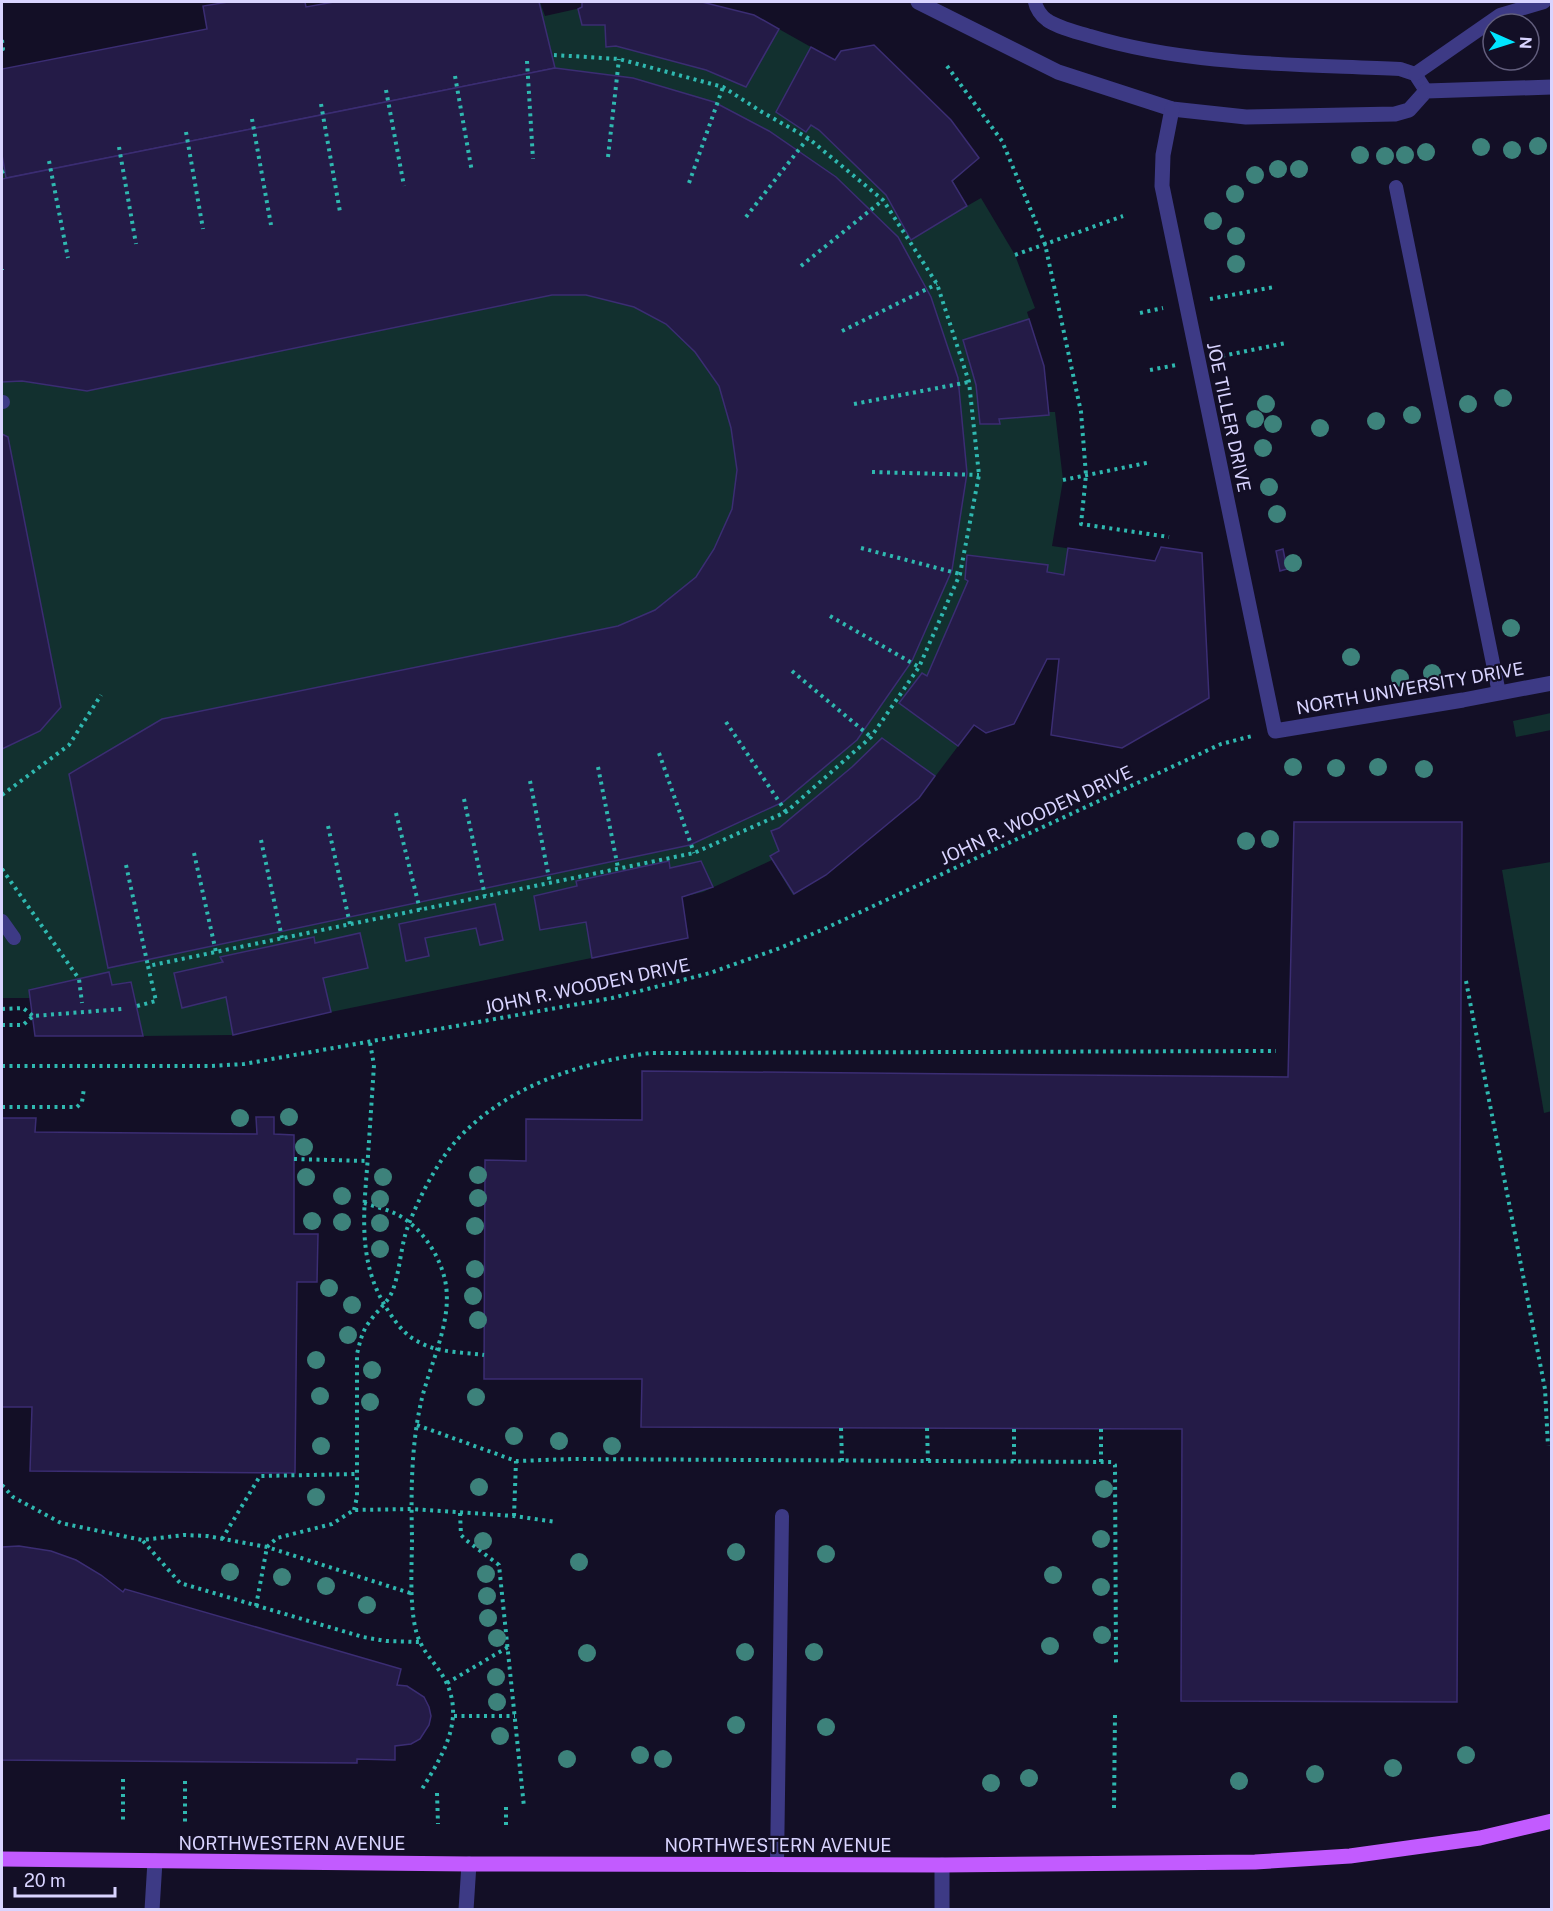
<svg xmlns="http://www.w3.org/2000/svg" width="1553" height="1911" font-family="'Public Sans',sans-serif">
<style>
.green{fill:#12302f}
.building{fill:#241b47;stroke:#3b2d73;stroke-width:1.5}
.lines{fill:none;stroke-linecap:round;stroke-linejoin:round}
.path{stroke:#2fb8b0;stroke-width:4;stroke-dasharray:3 4.5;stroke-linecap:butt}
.lane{stroke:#3d3a85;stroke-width:14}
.street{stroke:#3d3a85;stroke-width:15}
.primary{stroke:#c25bff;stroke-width:15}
.tree{fill:#3d827b}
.labels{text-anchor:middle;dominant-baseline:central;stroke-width:4.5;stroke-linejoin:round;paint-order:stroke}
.street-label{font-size:18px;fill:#d9d4ff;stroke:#130f26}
</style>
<rect width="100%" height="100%" fill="#130f26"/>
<g class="green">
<path d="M228,2h77l1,5 28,-5h206l5,14 36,-8 1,-6h120l52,13 80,45 7,-9 33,-6 77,75 28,38 -26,23 14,25 14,-8 34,57 20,53 -8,4 17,54 5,46h6l8,68 -11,66 103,15 6,-14 41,6 7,145 -87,50 -71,-13 8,-76h-12l-33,65 -28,9 -12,-8 -55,73 -93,77 -33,20 -21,-35 -69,32 -21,5 6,41 -357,74 -98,23 -90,1 -12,-54 -99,16h-30v-929l205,-40 -4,-23z"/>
<path d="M1551,713v17l-35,7 -3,-16z"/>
<path d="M1551,862l1,249 -8,2 -42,-243z"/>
</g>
<g class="building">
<path d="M228,2h77l1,5 28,-5h205l16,66 -549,110 -4,-23v-86l205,-40 -4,-23z"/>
<path d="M582,2h120l52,13 25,14 -33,58 -40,-17 -90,-24 -10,1 -1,-22h-23l-4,-16 4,-2z"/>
<path d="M874,45l77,75 28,38 -27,23 15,25 -56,34 -25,-45 -67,-65 -8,-5 -5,7 -30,-20 35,-65 24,13 6,-9z"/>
<path d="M555,68l78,10 81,24 55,29 67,46 62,60 33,60 27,81 9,95 -15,97 -40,91 -55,79 -74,62 -93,43 -582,123 -39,-194 93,-55 456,-93 37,-16 41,-33 18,-28 18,-40 5,-39 -6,-42 -12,-42 -24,-34 -29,-28 -32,-17 -48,-12h-34l-465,96 -65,-10 -20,1v-203z"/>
<path d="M1029,319l15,47 5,49 -50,4 1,5h-20l-4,-39 -13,-45z"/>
<path d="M2,434l6,3 53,270 -21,24 -38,18z"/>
<path d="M1161,547l41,6 7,145 -87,50 -71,-13 8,-76h-12l-33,65 -28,9 -12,-8 -16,21 -59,-43 23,-30 5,3 41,-95 -3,-2 2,-24 81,10 -1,7 17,3 4,-27 87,13z"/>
<path d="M1283,549l4,20 -7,2 -4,-20z"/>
<path d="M882,738l53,38 -16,22 -93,77 -32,19 -24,-38 9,-5 -8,-20 8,-3 73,-61z"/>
<path d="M1294,822h168l-5,880 -276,-1 1,-272 -541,-2 1,-48h-158l1,-219 41,1v-42l116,1v-49l646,6z"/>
<path d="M669,861l1,7 31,-7 12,26 -31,10 6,41 -96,20 -6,-36 -46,8 -6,-34 43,-10 -1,-5z"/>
<path d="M495,904l8,36 -23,5 -4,-17 -51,10 4,18 -23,5 -7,-37z"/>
<path d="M360,933l8,35 -45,10 8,34 -98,23 -7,-38 -44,11 -8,-35 49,-11 -3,-5 94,-20 1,6z"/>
<path d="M109,972l3,13 19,-3 12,54h-108l-6,-46z"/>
<path d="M256,1117h18v17l20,1v99h24l-1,48h-20l-2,191 -265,-2 2,-64h-30v-289h34l-1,14 222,2z"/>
<path d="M19,1546l32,5 25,9 25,15 22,17 2,-3 276,80 -4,16 10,1 17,11 5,10 2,9 -2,9 -9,14 -9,5 -16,2v14l-38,-1v4l-355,-3v-213z"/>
</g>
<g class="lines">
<g class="path">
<path d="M2,40l1,9h-1"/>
<path d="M527,61l6,98"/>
<path d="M947,66l55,75 43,103 36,168 5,63 -5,49 88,13"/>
<path d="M455,76l17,96"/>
<path d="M386,90l18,96"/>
<path d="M321,104l19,108"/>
<path d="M252,119l19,106"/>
<path d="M186,132l17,97"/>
<path d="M119,147l17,97"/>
<path d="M608,157l11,-98"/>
<path d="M49,161l19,97"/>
<path d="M2,172l2,-1"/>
<path d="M689,183l34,-96"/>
<path d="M746,217l62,-79"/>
<path d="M1015,255l108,-39"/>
<path d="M801,266l82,-66"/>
<path d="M2,269v1"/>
<path d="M1210,299l64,-12"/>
<path d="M1140,313l23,-5"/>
<path d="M842,331l95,-47"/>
<path d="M1222,356l64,-13"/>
<path d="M1150,370l26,-5"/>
<path d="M854,404l115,-22"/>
<path d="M872,472l107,3"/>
<path d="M1063,480l88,-18"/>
<path d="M861,548l99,26"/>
<path d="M830,616l89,51"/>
<path d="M792,671l79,66"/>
<path d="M726,722l60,90"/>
<path d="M659,753l35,100"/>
<path d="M598,767l20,101"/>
<path d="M530,781l20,102"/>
<path d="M2,795l67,-50 32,-50"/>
<path d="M464,799l21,97"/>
<path d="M396,813l24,97"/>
<path d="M328,826l22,98"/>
<path d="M261,840l21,98"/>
<path d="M194,853l22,99"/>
<path d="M126,865l22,101"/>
<path d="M2,869l77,110 3,24"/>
<path d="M1466,981l79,408 3,57"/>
<path d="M137,1006l19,-5 -8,-35 546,-113 92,-41 85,-75 48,-70 41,-93 19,-99 -10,-93 -32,-98 -54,-84 -75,-62 -46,-26 -39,-25 -104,-28 -65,-4"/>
<path d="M2,1009l21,-1 10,8"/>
<path d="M2,1025h21l10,-9 89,-7"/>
<path d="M370,1043l4,22c-2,30 -4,61 -6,91 -4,55 -12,107 21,156 8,12 15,22 28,29 20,12 45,11 67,14"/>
<path d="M2,1066h209l33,-2 368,-66 98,-25 70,-25 44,-19 397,-185 31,-8"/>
<path d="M2,1107h75l5,-5 2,-14"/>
<path d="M294,1159l73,2"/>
<path d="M364,1203c10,3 21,6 30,10 25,11 45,40 51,67 9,42 -17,86 -25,127 -9,43 -9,88 -8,131 0,28 -4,79 8,104 7,15 20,26 27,42 17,38 -5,72 -25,105"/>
<path d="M417,1425l99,36 57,-2 539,3 3,3 1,198"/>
<path d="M841,1428l1,33"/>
<path d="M927,1428l1,33"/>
<path d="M1014,1429v32"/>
<path d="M1101,1429v33"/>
<path d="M2,1485l11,12 48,26 81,17 42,-5 23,1 60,11 146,47"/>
<path d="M354,1510l3,-13v-143c3,-12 5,-23 13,-33 7,-10 17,-18 22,-29 9,-22 8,-48 18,-71 10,-25 27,-58 45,-79 49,-55 123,-79 195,-89l626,-2"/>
<path d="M460,1513l1,22 5,5 33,25 25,242"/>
<path d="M514,1516l2,-55"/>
<path d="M222,1539l38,-63 97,-2"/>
<path d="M143,1541l37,42 183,54 23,4 34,1"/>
<path d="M256,1606l11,-59 10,-9 55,-14 22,-14 57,-1 103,7 42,6"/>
<path d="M447,1683l61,-36"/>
<path d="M454,1716h61"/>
<path d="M123,1779v43"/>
<path d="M185,1781v41"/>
<path d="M437,1793l1,31"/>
<path d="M1114,1808l1,-94"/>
<path d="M506,1825v-19"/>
</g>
<g class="lane">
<path d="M1035,2c1,6 6,14 12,18 11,8 30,12 43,16 99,30 207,28 310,33l15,5 11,17"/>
<path d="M1415,74l85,-59 44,-13"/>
<path d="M1396,187l103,506"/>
<path d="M2,402h1"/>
<path d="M2,921l12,17"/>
<path d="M777,1864l5,-348"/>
</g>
<g class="street">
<path d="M918,2l140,70 114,37 74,8 149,-3 14,-4 17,-19 126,-4"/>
<path d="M1172,109l-9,46 -1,31 113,545 188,-31 89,-17"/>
<path d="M152,1910l3,-49"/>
<path d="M466,1910l3,-46"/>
<path d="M942,1910v-45"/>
</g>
<path class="primary" d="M2,1859l467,5 473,1 313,-3 95,-6 130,-18 72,-17"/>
</g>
<g class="tree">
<circle cx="1538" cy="146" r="9"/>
<circle cx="1481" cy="147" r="9"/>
<circle cx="1512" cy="150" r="9"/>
<circle cx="1426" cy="152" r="9"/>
<circle cx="1360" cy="155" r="9"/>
<circle cx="1405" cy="155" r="9"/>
<circle cx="1385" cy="156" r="9"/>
<circle cx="1278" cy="169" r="9"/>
<circle cx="1299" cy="169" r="9"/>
<circle cx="1255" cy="175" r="9"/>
<circle cx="1235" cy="194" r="9"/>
<circle cx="1213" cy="221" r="9"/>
<circle cx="1236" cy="236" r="9"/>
<circle cx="1236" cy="264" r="9"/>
<circle cx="1503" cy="398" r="9"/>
<circle cx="1266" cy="404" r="9"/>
<circle cx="1468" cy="404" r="9"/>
<circle cx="1412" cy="415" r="9"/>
<circle cx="1255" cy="419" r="9"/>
<circle cx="1376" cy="421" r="9"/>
<circle cx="1273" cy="424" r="9"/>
<circle cx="1320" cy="428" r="9"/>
<circle cx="1263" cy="448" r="9"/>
<circle cx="1269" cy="487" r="9"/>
<circle cx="1277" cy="514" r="9"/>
<circle cx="1293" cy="563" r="9"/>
<circle cx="1511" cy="628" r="9"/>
<circle cx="1351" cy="657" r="9"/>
<circle cx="1432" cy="673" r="9"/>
<circle cx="1400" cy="678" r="9"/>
<circle cx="1293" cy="767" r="9"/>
<circle cx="1378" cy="767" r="9"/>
<circle cx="1336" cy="768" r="9"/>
<circle cx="1424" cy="769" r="9"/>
<circle cx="1270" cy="839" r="9"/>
<circle cx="1246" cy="841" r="9"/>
<circle cx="289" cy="1117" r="9"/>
<circle cx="240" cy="1118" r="9"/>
<circle cx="304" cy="1147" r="9"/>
<circle cx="478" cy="1175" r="9"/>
<circle cx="306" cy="1177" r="9"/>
<circle cx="383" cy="1177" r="9"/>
<circle cx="342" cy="1196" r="9"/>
<circle cx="478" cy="1198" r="9"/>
<circle cx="380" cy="1199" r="9"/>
<circle cx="312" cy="1221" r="9"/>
<circle cx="342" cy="1222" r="9"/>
<circle cx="380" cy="1223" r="9"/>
<circle cx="475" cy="1226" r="9"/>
<circle cx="380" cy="1249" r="9"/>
<circle cx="475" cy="1269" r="9"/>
<circle cx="329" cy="1288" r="9"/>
<circle cx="473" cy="1296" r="9"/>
<circle cx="352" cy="1305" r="9"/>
<circle cx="478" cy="1320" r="9"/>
<circle cx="348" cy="1335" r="9"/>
<circle cx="316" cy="1360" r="9"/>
<circle cx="372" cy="1370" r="9"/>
<circle cx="320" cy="1396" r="9"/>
<circle cx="476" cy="1397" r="9"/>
<circle cx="370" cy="1402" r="9"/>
<circle cx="514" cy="1436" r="9"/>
<circle cx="559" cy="1441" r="9"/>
<circle cx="321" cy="1446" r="9"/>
<circle cx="612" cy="1446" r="9"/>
<circle cx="479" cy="1487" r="9"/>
<circle cx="1104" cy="1489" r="9"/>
<circle cx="316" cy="1497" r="9"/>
<circle cx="1101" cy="1539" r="9"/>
<circle cx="483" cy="1541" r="9"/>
<circle cx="736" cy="1552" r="9"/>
<circle cx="826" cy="1554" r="9"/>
<circle cx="579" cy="1562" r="9"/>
<circle cx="230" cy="1572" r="9"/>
<circle cx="486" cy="1574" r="9"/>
<circle cx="1053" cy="1575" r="9"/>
<circle cx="282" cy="1577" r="9"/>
<circle cx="326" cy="1586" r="9"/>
<circle cx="1101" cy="1587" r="9"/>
<circle cx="487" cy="1596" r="9"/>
<circle cx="367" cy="1605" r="9"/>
<circle cx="488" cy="1618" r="9"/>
<circle cx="1102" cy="1635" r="9"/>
<circle cx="497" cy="1638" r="9"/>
<circle cx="1050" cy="1646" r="9"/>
<circle cx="745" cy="1652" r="9"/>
<circle cx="814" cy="1652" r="9"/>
<circle cx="587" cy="1653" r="9"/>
<circle cx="496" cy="1677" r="9"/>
<circle cx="497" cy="1702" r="9"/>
<circle cx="736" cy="1725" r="9"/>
<circle cx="826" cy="1727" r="9"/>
<circle cx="500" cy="1736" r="9"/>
<circle cx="640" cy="1755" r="9"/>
<circle cx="1466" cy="1755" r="9"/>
<circle cx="567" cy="1759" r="9"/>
<circle cx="663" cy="1759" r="9"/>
<circle cx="1393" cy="1768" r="9"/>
<circle cx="1315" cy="1774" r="9"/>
<circle cx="1029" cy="1778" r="9"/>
<circle cx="1239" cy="1781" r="9"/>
<circle cx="991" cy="1783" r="9"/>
</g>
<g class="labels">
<g class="street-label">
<text transform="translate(1229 417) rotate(78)">JOE TILLER DRIVE</text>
<text transform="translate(1410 688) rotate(-10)">NORTH UNIVERSITY DRIVE</text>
<text transform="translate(1036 815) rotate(-25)">JOHN R. WOODEN DRIVE</text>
<text transform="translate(587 986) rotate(-12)">JOHN R. WOODEN DRIVE</text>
<text x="292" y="1843">NORTHWESTERN AVENUE</text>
<text x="778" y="1845">NORTHWESTERN AVENUE</text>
</g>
</g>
<rect width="1553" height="1911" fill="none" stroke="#d9d4ff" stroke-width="6"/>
<g transform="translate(1511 42) rotate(93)"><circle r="28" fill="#130f26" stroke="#625e7d" stroke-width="1.5"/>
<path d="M0-4.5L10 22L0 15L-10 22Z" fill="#00e5ff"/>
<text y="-9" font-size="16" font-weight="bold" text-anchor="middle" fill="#d9d4ff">N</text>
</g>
<path d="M15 1887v9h100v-9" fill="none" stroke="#d9d4ff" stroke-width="3"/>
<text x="24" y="1887" font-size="18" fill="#d9d4ff" stroke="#130f26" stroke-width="4.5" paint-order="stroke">20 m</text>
</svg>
